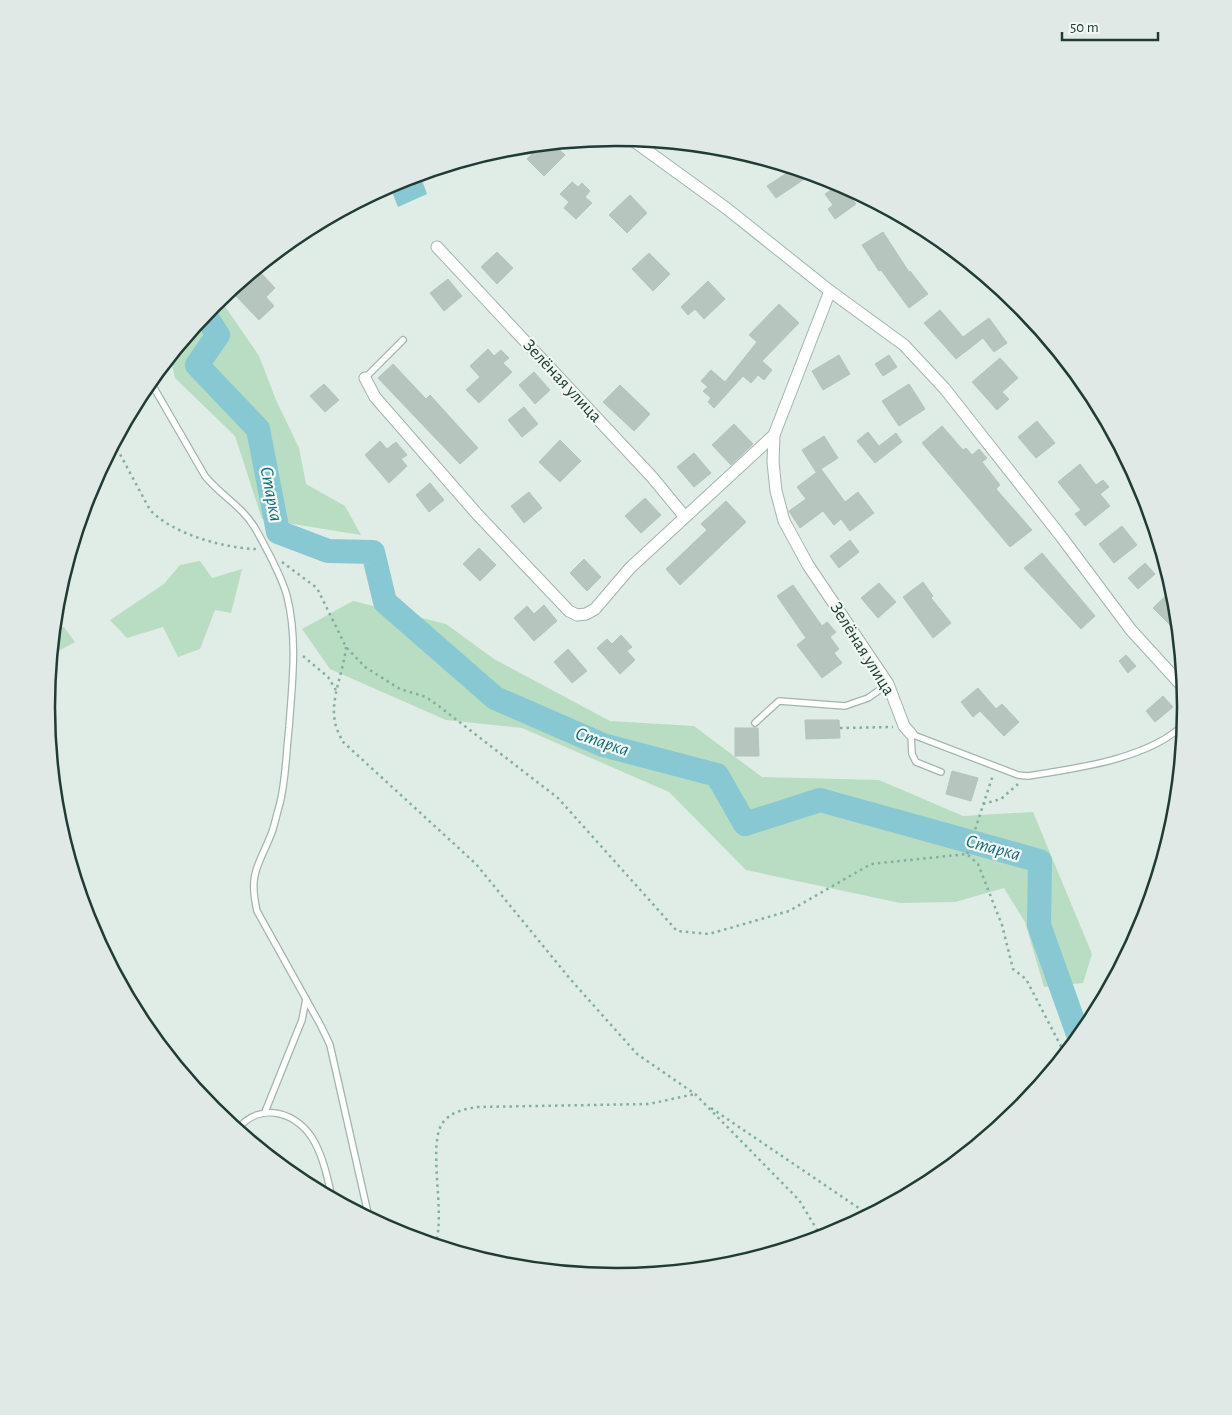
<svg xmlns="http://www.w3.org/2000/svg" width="1232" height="1415" font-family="'Alegreya Sans',sans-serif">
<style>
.green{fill:#b8ddc2}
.water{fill:#87c8d2}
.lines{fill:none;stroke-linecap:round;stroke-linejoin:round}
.river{stroke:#87c8d2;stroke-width:24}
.building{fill:#b6c6bf;stroke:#b3c5bd}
.service-casing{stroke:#a3b4ad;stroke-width:8}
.minor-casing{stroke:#a3b4ad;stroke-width:13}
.path{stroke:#80b0a0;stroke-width:2.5;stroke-dasharray:2.5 4;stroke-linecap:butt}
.service{stroke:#fff;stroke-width:5.5}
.minor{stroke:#fff;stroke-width:11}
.labels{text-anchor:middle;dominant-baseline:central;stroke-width:4.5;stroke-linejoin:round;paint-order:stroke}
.street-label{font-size:18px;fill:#203c34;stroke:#f1f8f4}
.water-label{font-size:19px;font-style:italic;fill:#196c7a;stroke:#f1f8f4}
.rim{fill:none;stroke:#203c34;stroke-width:2.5}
</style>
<rect width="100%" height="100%" fill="#e0ece6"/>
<g class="green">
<path d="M220,299l39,57 17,44 23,48 7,36 39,22 16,29 -99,-16 -27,-83 -60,-58 -5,-21z"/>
<path d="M200,561l12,17 30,-9 -11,44 -16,-3 -15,39 -22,8 -15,-30 -36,11 -17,-18 54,-36 16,-19z"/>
<path d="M353,601l93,23 48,35 116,62 84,5 68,51 117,3 84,36 70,-4 59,142 -9,29 -39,4 -19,-65 -21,-34 -49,14 -55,1 -154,-33 -77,-78 -147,-64 -76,-8 -116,-51 -28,-40z"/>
<path d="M54,627h10l11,15 -24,13z"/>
</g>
<path class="water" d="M420,175l7,19 -29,13 -6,-15 3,-9z"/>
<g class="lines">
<path class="river" d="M205,315l13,20 -21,30 61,64 20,103 50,19 45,1 12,50 110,96 108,47 114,30 28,49 75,-24 220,61 -1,64 40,112"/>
</g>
<g class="building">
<path d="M553,144l12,11 -21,21 -17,-17 13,-14z"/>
<path d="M793,169l19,5 -36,24 -9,-12z"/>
<path d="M572,182l6,5 4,-4 8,8 -5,6 7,6 -16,16 -12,-11 5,-6 -9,-8z"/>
<path d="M840,184l16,20 -21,15 -7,-10 5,-4 -8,-11z"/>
<path d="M630,195l17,18 -20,20 -18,-18z"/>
<path d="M883,232l26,40 1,-1 18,23 -19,14 -28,-38 -2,1 -17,-26z"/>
<path d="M497,252l16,16 -16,16 -16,-17z"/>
<path d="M649,253l21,21 -17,17 -21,-22z"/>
<path d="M260,272l15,16 -9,9 8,9 -15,14 -24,-25z"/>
<path d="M448,279l14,17 -18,15 -14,-18z"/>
<path d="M708,281l17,18 -21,20 -9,-10 -7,6 -7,-8z"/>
<path d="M779,304l20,19 -37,38 10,9 -8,10 -6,-5 -7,8 -8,-7 -29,32 -6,-6 3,-4 -8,-7 5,-4 -7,-6 10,-11 14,12 32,-40 -8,-7z"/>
<path d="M940,310l23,27 26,-19 18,25 -13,9 -11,-14 -27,21 -32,-36z"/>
<path d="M488,349l6,7 7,-6 8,8 -6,5 9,9 -33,31 -13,-13 14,-13 -10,-11z"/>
<path d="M839,355l11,19 -27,16 -11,-19z"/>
<path d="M889,355l8,12 -14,9 -8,-12z"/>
<path d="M1000,358l18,20 -16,14 7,7 -12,11 -25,-28z"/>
<path d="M393,364l33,35 4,-4 48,53 -18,16 -82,-86z"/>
<path d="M534,372l16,18 -15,14 -16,-19z"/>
<path d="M324,384l15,16 -14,12 -15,-16z"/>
<path d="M909,384l16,25 -26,17 -17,-25z"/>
<path d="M620,385l30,29 -16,17 -31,-29z"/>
<path d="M524,407l14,17 -16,13 -14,-17z"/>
<path d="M1037,421l18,22 -19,15 -18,-21z"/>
<path d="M734,424l19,20 -22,21 -19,-20z"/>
<path d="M942,426l21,24 3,-2 6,7 7,-6 8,9 -5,4 18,23 -4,4 36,41 -22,17 -88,-104z"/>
<path d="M868,432l11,14 17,-13 6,9 -27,21 -18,-22z"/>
<path d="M824,436l14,22 -22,14 -14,-22z"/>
<path d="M560,440l21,21 -21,21 -21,-20z"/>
<path d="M380,441l7,8 9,-7 11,13 -6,4 6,7 -18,17 -24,-28z"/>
<path d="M694,453l17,20 -17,14 -17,-20z"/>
<path d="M1080,464l16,21 7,-5 6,7 -9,7 10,12 -25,20 -10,-12 6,-4 -23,-28z"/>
<path d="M821,469l24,33 13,-10 16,21 -24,18 -9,-12 -7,6 -11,-14 -23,17 -11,-17 17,-12 -9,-12z"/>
<path d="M430,483l14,17 -15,12 -13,-17z"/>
<path d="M529,492l13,16 -18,15 -13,-17z"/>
<path d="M645,498l16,17 -20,18 -16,-17z"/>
<path d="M726,501l20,21 -66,63 -14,-16 41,-39 -6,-6z"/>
<path d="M1122,526l15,19 -23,18 -15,-19z"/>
<path d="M850,540l9,12 -20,16 -9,-12z"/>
<path d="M479,548l17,17 -16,16 -17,-17z"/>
<path d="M1042,553l53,63 -14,13 -57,-61z"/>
<path d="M584,559l17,18 -14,14 -17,-18z"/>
<path d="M1145,563l10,11 -17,15 -10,-11z"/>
<path d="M923,582l10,14 -2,2 20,25 -18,15 -30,-41z"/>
<path d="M879,583l17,19 -18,16 -17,-20z"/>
<path d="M793,585l29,41 5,-4 9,10 -6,5 9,12 -5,4 8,10 -20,15 -25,-33 9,-7 -29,-42z"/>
<path d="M1173,589l2,8 4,37 -26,-26z"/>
<path d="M544,605l13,16 -23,20 -20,-23 13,-12 7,8z"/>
<path d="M621,635l11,12 -5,4 8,9 -15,14 -23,-26 10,-9 5,5z"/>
<path d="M568,649l19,22 -15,12 -18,-21z"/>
<path d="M1126,655l10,11 -8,7 -9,-12z"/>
<path d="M978,688l18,21 6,-5 17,18 -15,14 -24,-25 -7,6 -12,-15z"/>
<path d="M1163,696l10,11 -18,15 -9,-11z"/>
<path d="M805,720h34l1,18 -34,1z"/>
<path d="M735,728h23l1,28h-24z"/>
<path d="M952,771l26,7 -7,23 -25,-7z"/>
</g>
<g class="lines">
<defs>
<g id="service">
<path d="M365,378l38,-38"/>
<path d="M150,381l55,95c15,19 37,30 50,52 9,16 27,50 32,68 11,44 5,88 2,132 -3,25 -3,51 -9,75 -3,10 -5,20 -8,29 -13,34 -24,40 -15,79l64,115 9,19 39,173"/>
<path d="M755,723l24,-22 66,5 23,-8 20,-14"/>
<path d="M941,772l-25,-10 -4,-8 -1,-20 107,41 9,1c46,-7 123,-17 157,-52"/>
<path d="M265,1112l37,-92 4,-21"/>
<path d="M237,1130c23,-30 62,-18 78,13 9,17 13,37 17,55"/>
</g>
<g id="minor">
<path d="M631,139l95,69 104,83 74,54 41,44 115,146 71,95 53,58"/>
<path d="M437,247l215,230 33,40"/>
<path d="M830,291l-56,144 -1,27 3,29 8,30 24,44 80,119 16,42 7,8"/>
<path d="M365,378l10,19 102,117 92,97 8,4 9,-1 9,-5 35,-41 144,-133"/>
</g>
</defs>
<use href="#service" class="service-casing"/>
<use href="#minor" class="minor-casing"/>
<g class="path">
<path d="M114,443l36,67c23,24 73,38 106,39"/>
<path d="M282,562l35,26 29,59 19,20 35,22 26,8 14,10 118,91 119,133 32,3 80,-23 82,-47 96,-10 11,10 24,61 11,44 13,10 39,75"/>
<path d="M346,647c-2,24 -16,51 -11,75 1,7 5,13 7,19l134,123 95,116 66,74 58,40 104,106 23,38"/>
<path d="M303,656l25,21 9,15"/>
<path d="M840,728l53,-1"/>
<path d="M983,804l18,-5 17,-15"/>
<path d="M967,854l26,-79"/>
<path d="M711,1108l158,107"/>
<path d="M435,1245c12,-31 -10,-106 10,-125 9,-9 20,-11 32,-13l172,-3 46,-10"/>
</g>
<use href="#service" class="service"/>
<use href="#minor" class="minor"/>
</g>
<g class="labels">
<g class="street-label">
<text transform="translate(562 381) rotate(47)">Зелёная улица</text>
<text transform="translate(862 649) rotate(58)">Зелёная улица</text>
</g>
<g class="water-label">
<text transform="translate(271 494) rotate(79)">Старка</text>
<text transform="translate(602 742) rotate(19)">Старка</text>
<text transform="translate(993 848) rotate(15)">Старка</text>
</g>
</g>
<path d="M0 0H1232V1415H0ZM55 707a561 561 0 1 1 1122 0a561 561 0 1 1-1122 0Z" fill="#e0e9e5" fill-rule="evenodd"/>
<path class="rim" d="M55 707a561 561 0 1 1 1122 0a561 561 0 1 1-1122 0Z"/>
<path d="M1062 32v8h96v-8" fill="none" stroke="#203c34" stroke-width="2.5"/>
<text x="1070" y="32" font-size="15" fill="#203c34" stroke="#f1f8f4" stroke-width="4" paint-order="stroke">50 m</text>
</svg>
